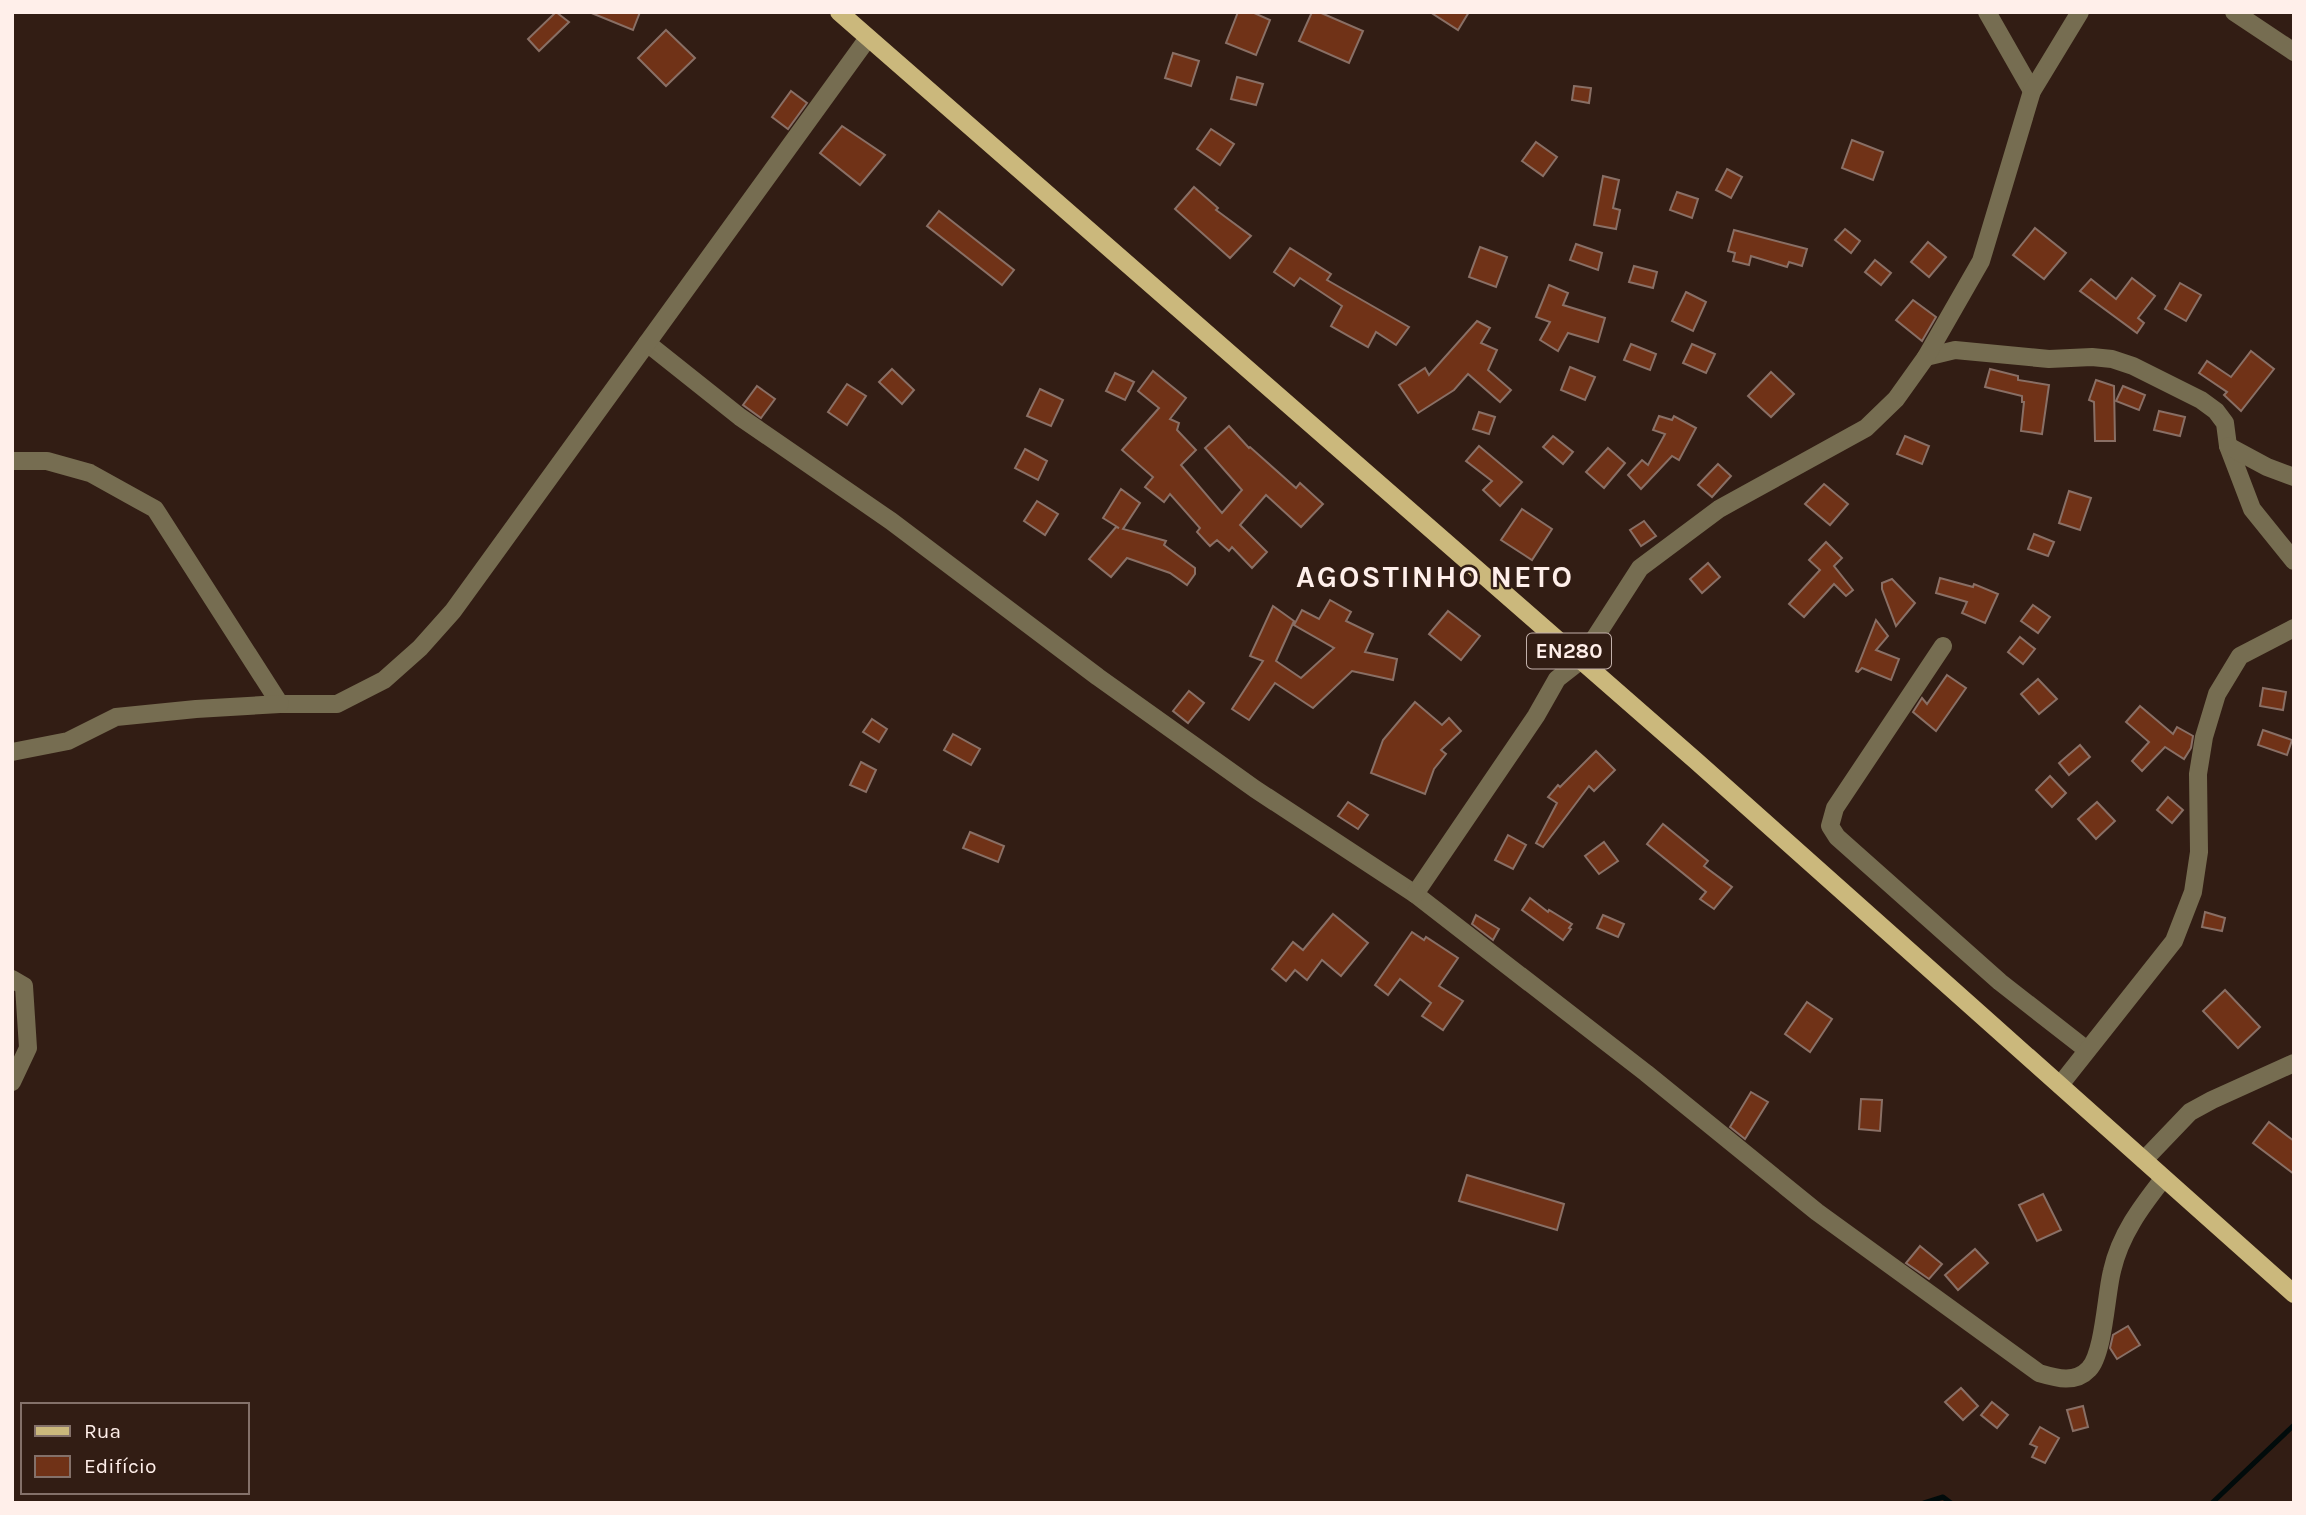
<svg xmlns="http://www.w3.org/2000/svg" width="2306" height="1515" font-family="Karla,sans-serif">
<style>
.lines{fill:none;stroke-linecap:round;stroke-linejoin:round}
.stream{stroke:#010b0b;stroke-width:5}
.building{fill:#703217;stroke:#896f65;stroke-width:2}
.minor{stroke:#766d51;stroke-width:18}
.major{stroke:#cbb87c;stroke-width:18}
.labels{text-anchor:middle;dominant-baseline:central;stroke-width:5;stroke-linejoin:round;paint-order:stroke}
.shield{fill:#321d14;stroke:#c2b0aa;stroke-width:2}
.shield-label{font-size:21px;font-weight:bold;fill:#ffefea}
.district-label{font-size:30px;font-weight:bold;letter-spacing:2px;fill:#ffefea;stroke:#321d14}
</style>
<rect width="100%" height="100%" fill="#321d14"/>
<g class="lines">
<g class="stream">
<path d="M1924,1503l19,-6 8,6"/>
<path d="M2212,1503l82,-78"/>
</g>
</g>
<g class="building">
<path d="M556,12l13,10 -30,29 -11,-12z"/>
<path d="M589,12h51l-7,18z"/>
<path d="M1238,12h14l18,8 -14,35 -30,-12z"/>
<path d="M1312,12h7l44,19 -14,32 -50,-22z"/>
<path d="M1430,12h39l-11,18z"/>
<path d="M666,30l29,28 -29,28 -28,-28z"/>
<path d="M1173,53l26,8 -8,25 -26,-8z"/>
<path d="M1237,77l26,7 -7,21 -25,-6z"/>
<path d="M1574,86l17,2 -2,15 -17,-3z"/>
<path d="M791,91l16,12 -19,26 -16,-12z"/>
<path d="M842,126l43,29 -25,30 -40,-32z"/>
<path d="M1211,129l23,15 -14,21 -23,-16z"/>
<path d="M1852,140l31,12 -10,28 -31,-12z"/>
<path d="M1536,142l21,15 -14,19 -21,-15z"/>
<path d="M1727,169l15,8 -11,21 -15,-8z"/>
<path d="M1603,176l16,4 -6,28 7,2 -4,19 -22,-4z"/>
<path d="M1194,187l24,21 -2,2 35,26 -21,22 -55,-49z"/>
<path d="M1677,192l21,7 -6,19 -22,-8z"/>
<path d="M939,211l75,59 -12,15 -75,-59z"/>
<path d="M2035,228l31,25 -22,26 -31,-24z"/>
<path d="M1845,229l15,12 -9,12 -16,-13z"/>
<path d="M1734,230l73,19 -5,17 -13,-4 -2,5 -36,-11 -2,9 -16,-4 2,-8 -7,-2z"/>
<path d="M1928,242l18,15 -17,20 -18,-15z"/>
<path d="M1576,244l26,9 -4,17 -28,-10z"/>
<path d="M1480,247l27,10 -11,30 -27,-10z"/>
<path d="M1290,248l41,26 -4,6 82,47 -13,18 -20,-13 -8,15 -37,-21 11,-20 -42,-28 -6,8 -20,-14z"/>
<path d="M1875,260l16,13 -10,12 -16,-13z"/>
<path d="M1634,266l23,6 -4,16 -24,-6z"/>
<path d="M2132,278l23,18 -17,22 6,5 -7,10 -57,-42 11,-12 25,20z"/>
<path d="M2180,283l21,12 -15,26 -21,-12z"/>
<path d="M1549,285l19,8 -5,12 42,13 -7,24 -30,-9 -10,18 -18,-11 10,-18 -14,-5z"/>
<path d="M1686,292l20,10 -13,29 -21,-10z"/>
<path d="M1913,300l23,17 -14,24 -26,-21z"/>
<path d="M1477,321l13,7 -9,15 16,7 -9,20 23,20 -11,12 -32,-28 -14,16 -36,23 -19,-28 26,-17 4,7z"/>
<path d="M1631,344l25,10 -6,16 -26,-10z"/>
<path d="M1692,344l23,10 -9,19 -23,-10z"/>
<path d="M2251,351l23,18 -33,42 -17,-16 3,-3 -28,-19 8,-12 24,16z"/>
<path d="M1570,367l25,10 -10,23 -24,-10z"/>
<path d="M892,369l22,21 -12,14 -23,-22z"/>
<path d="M1990,369l28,7v4l31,5 -7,49 -21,-3 3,-29h-2v-6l-37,-9z"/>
<path d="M1153,371l33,27 -16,21 9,4 -2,7 19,20 -15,15 41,48 20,-23 -37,-42 24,-22 20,22 1,-1 46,41 4,-5 23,21 -22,23 -35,-32 -26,30 27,27 -15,16 -20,-21 -3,4 -12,-11 -7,6 -13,-14 3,-4 -30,-34 -6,8 -19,-15 8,-10 -31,-27 37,-42 -21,-17z"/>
<path d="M1771,372l23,22 -23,23 -23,-21z"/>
<path d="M1115,373l19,9 -9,18 -19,-9z"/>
<path d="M2096,380l18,6 1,55h-20l-1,-39 -5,-2z"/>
<path d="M847,384l19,12 -19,29 -19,-13z"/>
<path d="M757,386l18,13 -14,19 -18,-13z"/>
<path d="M2123,386l22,9 -6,15 -23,-9z"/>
<path d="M1040,389l23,11 -12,26 -24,-10z"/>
<path d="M2159,411l26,6 -5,19 -26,-6z"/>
<path d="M1479,412l16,5 -6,17 -16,-5z"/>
<path d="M1659,416l13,4 2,-4 22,12 -17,32 -7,-4 -31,33 -13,-14 14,-15 6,5 17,-31 -12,-4z"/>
<path d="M1553,436l20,16 -10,12 -20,-17z"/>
<path d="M1905,436l24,10 -7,18 -25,-10z"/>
<path d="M1479,446l43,36 -22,24 -17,-16 9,-9 -26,-20z"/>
<path d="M1608,448l17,15 -21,25 -18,-16z"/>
<path d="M1025,449l22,12 -9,19 -23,-12z"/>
<path d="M1718,464l13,12 -19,21 -14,-12z"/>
<path d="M1824,484l24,20 -18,21 -25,-21z"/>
<path d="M1121,489l19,14 -17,26 43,12 -2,4 31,23v6l-8,11 -17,-12 -43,-15 -16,19 -22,-18 27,-32 3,1 -16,-10z"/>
<path d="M2069,491l22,7 -11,32 -21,-7z"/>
<path d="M1037,501l21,13 -13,21 -21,-14z"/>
<path d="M1522,509l30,20 -20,31 -31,-20z"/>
<path d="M1644,521l12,15 -15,10 -11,-16z"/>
<path d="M2034,534l20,8 -6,14 -20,-7z"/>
<path d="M1826,542l16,16 -8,8 19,24 -7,6 -12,-12 -30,33 -15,-13 31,-34 -11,-10z"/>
<path d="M1708,563l12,14 -18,16 -12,-14z"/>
<path d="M1940,578l33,9 1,-3 24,10 -13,29 -23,-10 5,-11 -31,-9z"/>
<path d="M1892,579l23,24 -19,23 -14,-37v-6z"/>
<path d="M1330,600l21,12 -5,9 27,13 -8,18 32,7 -4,21 -41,-9 -39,37 -38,-25 -26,37 -17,-11 31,-48 -13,-5 23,-50 21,15 -18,40 25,17 33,-30 -40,-23 8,-15 17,9z"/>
<path d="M2033,605l17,12 -12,16 -17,-12z"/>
<path d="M1448,611l32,25 -19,24 -32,-26z"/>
<path d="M1876,620l12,16 -12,14 23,9 -8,21 -29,-12 -4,4 -2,-1z"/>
<path d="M2020,637l15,12 -12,15 -15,-12z"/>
<path d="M1947,675l19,13 -30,43 -23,-19 9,-14 5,6z"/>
<path d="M2038,679l19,20 -18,15 -18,-20z"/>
<path d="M2263,688l23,4 -3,18 -23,-4z"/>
<path d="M1189,691l15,12 -16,20 -15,-12z"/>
<path d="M1415,702l27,23 7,-7 12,13 -20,19 5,4 -12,15 -9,25 -54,-21 12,-33z"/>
<path d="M2140,706l33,28 4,-7 16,9 -2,12 -7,11 -19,-12 -23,24 -10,-10 17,-19 -23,-20z"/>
<path d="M872,719l15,10 -8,13 -16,-10z"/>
<path d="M2263,730l29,10 -5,15 -29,-10z"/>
<path d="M953,734l27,15 -9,16 -27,-15z"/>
<path d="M2080,745l10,12 -21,18 -10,-12z"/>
<path d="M1596,751l19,19 -21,21 -5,-5 -46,61 -7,-4 21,-40 -9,-6 10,-12 2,2z"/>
<path d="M861,762l15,8 -10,22 -16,-7z"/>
<path d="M2050,776l16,17 -14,14 -16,-17z"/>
<path d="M2168,797l15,13 -11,13 -15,-13z"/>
<path d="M1348,802l20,13 -10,14 -20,-13z"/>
<path d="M2097,802l18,19 -19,18 -18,-20z"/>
<path d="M1663,824l45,37 -4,5 28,21 -18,22 -14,-10 6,-7 -59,-48z"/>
<path d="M970,832l34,14 -6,16 -35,-14z"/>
<path d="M1508,835l18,10 -13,24 -18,-9z"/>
<path d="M1604,842l14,19 -19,13 -14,-18z"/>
<path d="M1530,898l18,14 1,-2 23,14 -3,4 2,1 -8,11 -41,-30z"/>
<path d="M2205,912l20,6 -3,13 -20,-4z"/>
<path d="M1333,914l35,29 -27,33 -19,-16 -15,20 -12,-10 -9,11 -14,-12 21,-27 10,8z"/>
<path d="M1476,915l23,14 -6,11 -21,-16z"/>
<path d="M1603,915l21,9 -6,13 -21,-9z"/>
<path d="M1412,932l12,8 2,-3 32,21 -19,28 24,15 -20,29 -21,-14 9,-13 -31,-24 -12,16 -13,-10z"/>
<path d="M2225,990l35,37 -22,21 -35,-37z"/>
<path d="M1807,1002l25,17 -22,33 -25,-18z"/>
<path d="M1751,1092l17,10 -23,37 -15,-12z"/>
<path d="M1861,1099l21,1 -2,31 -21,-2z"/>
<path d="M2269,1122l25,19v33l-41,-31z"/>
<path d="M1467,1175l97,29 -7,26 -98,-29z"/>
<path d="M2043,1194l18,36 -24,11 -18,-36z"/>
<path d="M1920,1246l22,18 -13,15 -23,-16z"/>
<path d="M1975,1249l13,14 -30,27 -13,-15z"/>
<path d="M2128,1326l12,19 -23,14 -7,-11 3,-13z"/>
<path d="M1961,1388l17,18 -15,14 -18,-18z"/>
<path d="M1992,1402l16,13 -11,13 -16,-13z"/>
<path d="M2083,1406l5,21 -15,4 -6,-21z"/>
<path d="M2040,1427l19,11 -14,25 -13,-6 5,-10 -7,-3z"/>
</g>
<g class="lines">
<g class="minor">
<path d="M1987,12l45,79"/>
<path d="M2234,12l60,40"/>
<path d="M647,343l93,74 151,104 207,156 157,112 160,105 231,179 171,139 222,161c17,5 36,11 50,-4 15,-16 17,-75 23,-98 8,-36 29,-64 51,-92"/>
<path d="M1926,357l29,-7 94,9 43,-2 20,2 21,7 68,34 15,11 9,12 3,23 24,63 42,52"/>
<path d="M2228,446l39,21 27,10"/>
<path d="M12,461h35l43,12 65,36 125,195h57l47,-24 36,-32 33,-37 415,-573"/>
<path d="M1943,646l-108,162 -5,18 7,11 163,145 87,68"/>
<path d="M12,752l56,-11 48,-24 80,-8 84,-5"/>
<path d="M1415,894l121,-178 21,-37 23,-18 60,-93 79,-59 147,-81 30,-29 30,-42 55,-96 51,-170 48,-79"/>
<path d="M12,979l12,7 4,62 -16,34"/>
<path d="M2060,1085l114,-144 19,-49 6,-40 -1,-78 6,-37 13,-43 23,-38 54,-28"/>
<path d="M2144,1160l46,-48 22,-12 82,-37"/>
</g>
<path class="major" d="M839,12l856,748 599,534"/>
</g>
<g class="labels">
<rect class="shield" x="1527" y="633.5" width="84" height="35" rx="5"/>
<g class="shield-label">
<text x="1569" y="651">EN280</text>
</g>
<g class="district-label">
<text x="1435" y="577">AGOSTINHO NETO</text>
</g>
</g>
<rect width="2306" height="1515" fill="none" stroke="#ffefea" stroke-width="28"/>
<rect x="21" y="1403" width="228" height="91" fill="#321d14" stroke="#84716a" stroke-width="2"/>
<rect x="35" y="1426" width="35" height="10" fill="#cbb87c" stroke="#84716a" stroke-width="2"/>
<text x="84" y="1438" font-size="21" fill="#ffefea">Rua</text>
<rect x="35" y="1456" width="35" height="21" fill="#703217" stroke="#84716a" stroke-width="2"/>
<text x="84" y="1473" font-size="21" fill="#ffefea">Edifício</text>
</svg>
